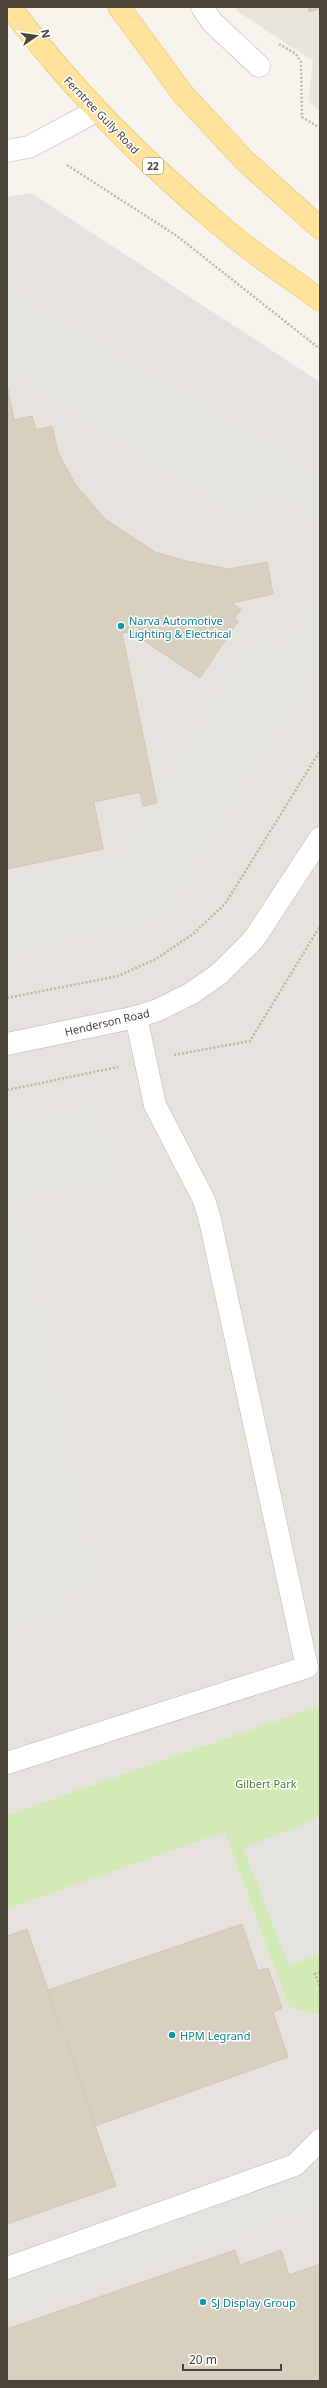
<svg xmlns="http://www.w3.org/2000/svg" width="327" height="2388" font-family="'Noto Sans',sans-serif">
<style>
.residential{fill:#eae5da}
.industrial{fill:#e6e2dd}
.green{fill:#d2eab5}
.parking{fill:#e5e3e0}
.building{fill:#d8cfc1;stroke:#d3c7b4}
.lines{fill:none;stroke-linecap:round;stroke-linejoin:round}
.minor-casing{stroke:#c2bbae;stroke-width:23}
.major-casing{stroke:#e6c16a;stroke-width:23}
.path{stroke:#c4b79f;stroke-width:2.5;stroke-dasharray:2 2;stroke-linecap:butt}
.minor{stroke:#fff;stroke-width:22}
.major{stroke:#ffe39c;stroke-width:22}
.culture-dot{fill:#0f9aa8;stroke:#fff;stroke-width:1.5}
.labels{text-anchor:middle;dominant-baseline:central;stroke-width:3;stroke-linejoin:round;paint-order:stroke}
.shield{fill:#fff;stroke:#817c74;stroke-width:1}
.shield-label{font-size:10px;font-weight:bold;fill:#4b4439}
.street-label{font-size:11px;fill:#4b4439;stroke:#fff}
.culture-label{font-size:11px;fill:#0d838f;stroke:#fff;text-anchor:start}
.park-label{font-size:11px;fill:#4a7f2a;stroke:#fff}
</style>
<rect width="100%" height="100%" fill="#f6f3ec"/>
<path class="residential" d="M235,7h85v105l-12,-11 5,-40 -76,-50z"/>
<g class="industrial">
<path d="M31,193l289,189v1323l-313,110v-1618z"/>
<path d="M225,1832l64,175 31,8v366h-313v-472z"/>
</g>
<path class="green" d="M320,1705v310l-31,-8 -64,-175 -218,77v-94z"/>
<g class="parking">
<path d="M7,287l313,185v54l-54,-34 -21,30 -237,-149z"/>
<path d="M320,590v78l-154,252 -159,34v-79l112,-23 27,-45 14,-3 -3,-18 95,-153 30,16z"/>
<path d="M100,1101l18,79 -111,24v-83z"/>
<path d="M25,1217l75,367 -29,6 5,24 -69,15v-408z"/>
<path d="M320,1817v136l-31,13 -46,-118z"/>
<path d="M313,2156l7,20v32l-313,109v-55z"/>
</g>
<g class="building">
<path d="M308,7h12v2l-11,3z"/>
<path d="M7,385l7,35 18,-4 4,14 16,-4 6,26 17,32 30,35 50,33 31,9 43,8 38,-7 6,32 -41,9 9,6 -6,9 3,3 -38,57 -69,-46 -9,1 35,170 -14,3 -3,-14 -46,10 9,47 -96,20z"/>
<path d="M242,1924l16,47 10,-3 14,40 -9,4 15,45 -193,69 -47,-136z"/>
<path d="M27,1929l89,257 -109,38v-288z"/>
<path d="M235,2250l5,15 41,-15 8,25 31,-11v117h-313v-52z"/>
</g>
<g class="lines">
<defs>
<g id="minor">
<path d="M202,7l10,15 47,44"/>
<path d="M7,151l22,-4 67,-36"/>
<path d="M7,1044l129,-27 22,-7 34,-17 27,-19 35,-35 66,-101"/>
<path d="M7,1763l300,-96 -97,-447 -6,-20 -49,-95 -19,-88"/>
<path d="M7,2268l288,-103 25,-25"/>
</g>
<g id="major">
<path d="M10,7c63,84 136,157 217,224 29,25 62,46 93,69"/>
<path d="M119,7l64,87 62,67 75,67"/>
</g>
</defs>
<use href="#minor" class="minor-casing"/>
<use href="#major" class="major-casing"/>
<g class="path">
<path d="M279,44l17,10 5,8 1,55 18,11"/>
<path d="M67,165l110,71 143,113"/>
<path d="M7,998l111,-22 38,-17 37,-25 32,-30 95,-153"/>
<path d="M174,1055l76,-14 70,-115"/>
<path d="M7,1090l111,-23"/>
<path d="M320,1972l-5,2 5,13"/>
</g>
<use href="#minor" class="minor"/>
<use href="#major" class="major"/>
</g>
<g class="culture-dot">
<circle cx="121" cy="626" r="4"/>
<circle cx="172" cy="2035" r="4"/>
<circle cx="203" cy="2302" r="4"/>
</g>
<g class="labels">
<rect class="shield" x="143" y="158" width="20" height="16" rx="3"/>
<g class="shield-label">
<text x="153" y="166">22</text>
</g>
<g class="street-label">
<text transform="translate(102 115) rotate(46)">Ferntree Gully Road</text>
<text transform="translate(107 1022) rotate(-13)">Henderson Road</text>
</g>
<g class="culture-label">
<text x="129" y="620">Narva Automotive<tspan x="129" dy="13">Lighting &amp; Electrical</tspan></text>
<text x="180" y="2035">HPM Legrand</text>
<text x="211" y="2302">SJ Display Group</text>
</g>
<g class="park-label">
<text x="266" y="1783">Gilbert Park</text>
</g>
</g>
<rect width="327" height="2388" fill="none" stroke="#4b4439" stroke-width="16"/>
<g transform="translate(36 36) rotate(77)" stroke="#ffffff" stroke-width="3" paint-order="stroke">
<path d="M0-3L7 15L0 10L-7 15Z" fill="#4b4439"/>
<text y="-6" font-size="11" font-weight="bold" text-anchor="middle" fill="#4b4439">N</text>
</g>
<path d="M183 2364v6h98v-6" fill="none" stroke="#4b4439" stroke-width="2"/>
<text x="189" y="2364" font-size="12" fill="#4b4439" stroke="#ffffff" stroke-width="3" paint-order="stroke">20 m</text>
</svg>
